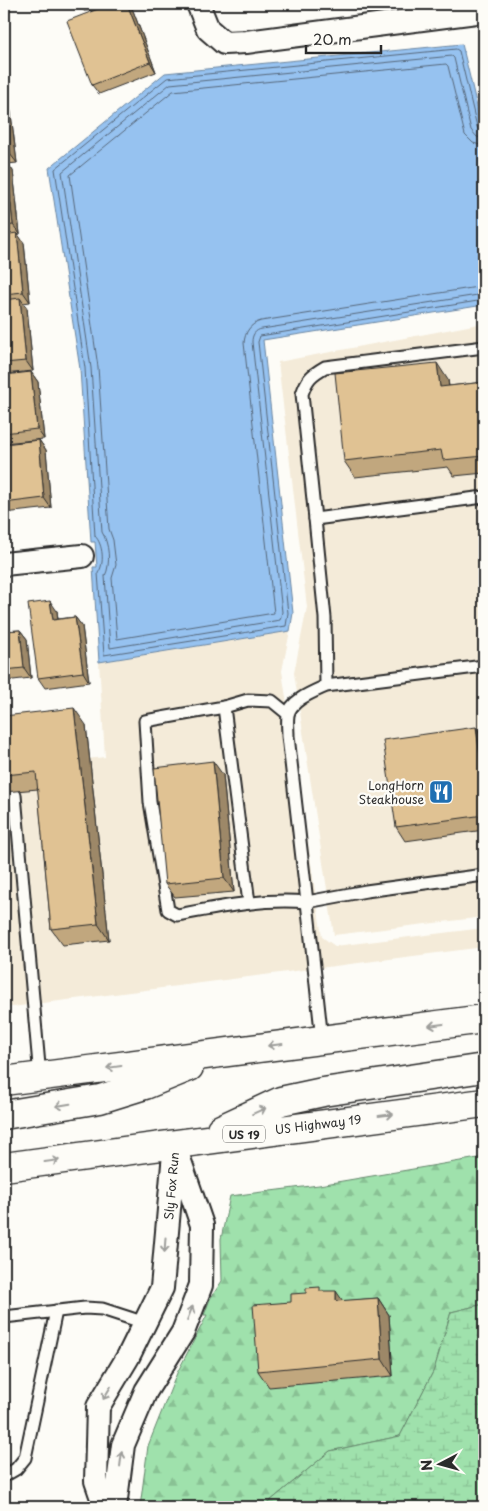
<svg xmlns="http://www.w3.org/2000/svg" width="488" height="1511" font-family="'Playpen Sans',sans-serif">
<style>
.built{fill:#f4ebd9}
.forest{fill:url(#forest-firs);stroke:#65866c}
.wetland{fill:url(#wetland-marsh);stroke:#65866c}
.water{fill:#96c2f0;stroke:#6b86a1}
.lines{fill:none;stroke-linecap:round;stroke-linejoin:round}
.shore{stroke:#56677a;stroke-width:1}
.service-casing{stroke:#2b2b2b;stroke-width:15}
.minor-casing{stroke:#2b2b2b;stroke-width:26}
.trunk-casing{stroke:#2b2b2b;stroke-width:31}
.service{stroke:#fdfcf7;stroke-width:11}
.minor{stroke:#fdfcf7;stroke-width:22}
.trunk{stroke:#fdfcf7;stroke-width:28}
.wall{fill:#c1a77e;stroke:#2b2b2b}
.shaded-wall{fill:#9d8867;stroke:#2b2b2b}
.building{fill:#e0c293;stroke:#2b2b2b}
.oneway{stroke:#9e9e9b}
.labels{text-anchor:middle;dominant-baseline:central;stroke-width:4.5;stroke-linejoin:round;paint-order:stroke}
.shield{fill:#fdfcf7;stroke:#6a6a68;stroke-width:1}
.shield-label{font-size:11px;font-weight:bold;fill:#2b2b2b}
.poi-label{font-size:12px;fill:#2b2b2b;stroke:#fdfcf7;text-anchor:end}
.street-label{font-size:12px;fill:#2b2b2b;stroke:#fdfcf7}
</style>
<defs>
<pattern id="forest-firs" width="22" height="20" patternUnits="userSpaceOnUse" patternTransform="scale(1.25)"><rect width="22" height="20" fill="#9fe1ac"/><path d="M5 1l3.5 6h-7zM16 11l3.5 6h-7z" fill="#89c194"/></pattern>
<pattern id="wetland-marsh" width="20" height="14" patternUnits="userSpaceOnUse" patternTransform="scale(1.25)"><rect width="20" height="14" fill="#9fe1ac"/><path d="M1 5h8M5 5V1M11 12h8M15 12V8" fill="none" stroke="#89c194"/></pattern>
</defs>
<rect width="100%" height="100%" fill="#fdfcf7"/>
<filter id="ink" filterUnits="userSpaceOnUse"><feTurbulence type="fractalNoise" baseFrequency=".02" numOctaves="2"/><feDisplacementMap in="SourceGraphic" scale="10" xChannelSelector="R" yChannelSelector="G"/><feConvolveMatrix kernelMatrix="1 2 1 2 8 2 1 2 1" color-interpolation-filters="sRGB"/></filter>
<g filter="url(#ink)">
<g class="built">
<path d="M484,323v594l-150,18 -40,-262 13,-66 -29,-245z"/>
<path d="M290,631l-8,40 40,266 13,9 149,-18v19l-480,61v-240l101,-11 -6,-95z"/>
</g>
<path class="forest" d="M484,1157v147l-33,8 -17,58 -34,66 -70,15 -67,56h-123l8,-61 29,-73 30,-58h-3l6,-16 12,-18 -1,-42 9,-43 89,-11z"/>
<path class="wetland" d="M484,1304v203h-221l67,-56 70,-15 34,-66 17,-58z"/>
<path class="water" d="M462,44l22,92v169l-221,35 30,273 -3,18 -191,31 -6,-95h4l-2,-25h-4l-11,-173 -31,-201 116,-95z"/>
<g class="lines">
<g class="shore">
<path d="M484,132l-4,-1 -3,-4 -18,-76 -3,-2 -289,29 -112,91 30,199 10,168c8,8 10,28 3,37l6,82 182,-29 2,-13 -30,-271 2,-6 224,-36"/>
<path d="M484,138l-7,-1 -6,-7 -17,-72 -2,-2 -282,28 -108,88 29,196 11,164c7,11 9,32 3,44l5,72 170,-28 2,-8 -30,-270c0,-7 3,-12 10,-13l222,-35"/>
<path d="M484,146l-11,-3 -8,-8 -17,-69 -2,-2 -273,27 -103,84 28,192 11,162 4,11 3,25 -4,13 5,61 157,-26 -30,-270c1,-11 6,-19 17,-22l223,-35"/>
</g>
<defs>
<g id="service">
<path d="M315,519l-13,-125c5,-15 9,-19 23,-27l159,-20"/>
<path d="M326,686l-1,-68 -10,-99 169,-22"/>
<path d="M224,707l25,196"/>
<path d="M288,714l-16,-13 -24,-1 -24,7 -79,14 5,81 18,108 9,5c43,-8 86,-17 130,-13l-19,-166c0,-6 -1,-14 0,-21 3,-15 25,-23 38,-29l158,-20"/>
<path d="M15,795l25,282"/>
<path d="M322,1040l-15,-138 59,-11 118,-16"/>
<path d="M4,1317l81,-9 17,1 43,14"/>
<path d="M4,1476l12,-7 9,-11 31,-147"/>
</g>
<g id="minor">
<path d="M198,4l10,25 16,14 22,-1 238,-31"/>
<path d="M4,564l78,-8"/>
<path d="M105,1507l-9,-26 2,-74 30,-50 34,-69 12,-135"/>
<path d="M115,1507l8,-62 23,-54 37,-59 18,-47 1,-60 -28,-81"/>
</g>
<g id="trunk">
<path d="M4,1081l480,-62"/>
<path d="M4,1115l96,-16 45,-14 44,-18"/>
<path d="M221,1129l60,-28 42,-9 161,-24"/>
<path d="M4,1167l480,-64"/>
</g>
</defs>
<use href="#service" class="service-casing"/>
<use href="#minor" class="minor-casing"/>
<use href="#trunk" class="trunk-casing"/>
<use href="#service" class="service"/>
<use href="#minor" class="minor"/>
<use href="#trunk" class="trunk"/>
</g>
<g class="wall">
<path d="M79,4h61l-10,1 2,3 24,64 -57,22 -7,-9 4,-75 -12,1z"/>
<path d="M4,98l6,8 7,57 -9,1 5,7 7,63 -2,1 6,8 6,59 -7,1 4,5 6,63 -29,3z"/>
<path d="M31,372l7,10 6,57 -40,4v-68z"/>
<path d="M448,380l1,6 35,-4v91l-30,3 -6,-9 -93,10 -11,-16z"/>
<path d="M39,440l7,10 5,58 -47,5v-69z"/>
<path d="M57,611l1,8 17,-2 7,9 7,56 -44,6 -7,-10z"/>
<path d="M20,630l7,9 4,39 -27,3v-50z"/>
<path d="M4,716l82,9 23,215 -46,5 -12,-16 -13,-140 -34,3z"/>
<path d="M476,727l8,12v91l-79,11 -9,-14z"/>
<path d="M223,775l11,117 -59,5 -10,-13z"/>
<path d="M323,1291l20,10 35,-3 11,17 4,61 -124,11 -11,-16 48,-78z"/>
</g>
<g class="shaded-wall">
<path d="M127,4h2l3,4 24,64 -6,-10z"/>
<path d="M4,98l6,8 7,57 -7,-9z"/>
<path d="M6,161l7,10 7,63 -7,-9z"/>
<path d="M17,233l7,10 6,59 -7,-10z"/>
<path d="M20,298l7,10 6,63 -7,-10z"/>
<path d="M437,363l11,17 3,24 -11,-17z"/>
<path d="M31,372l7,10 6,57 -7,-10z"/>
<path d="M39,440l7,10 5,58 -7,-10z"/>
<path d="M50,601l7,10 2,18 -6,-9z"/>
<path d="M75,617l7,9 7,56 -6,-10z"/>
<path d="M20,630l7,9 4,39 -7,-10z"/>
<path d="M74,708l12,17 23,215 -11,-16z"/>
<path d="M476,727l8,12v48z"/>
<path d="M213,761l10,14 11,117 -10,-14z"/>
<path d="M336,1291l11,16 -11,-6z"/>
<path d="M378,1298l11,17 4,61 -11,-17z"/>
</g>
<g class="building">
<path d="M111,4h16l23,58 -58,23 -25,-64z"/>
<path d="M4,103l6,51h-6z"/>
<path d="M6,161l7,64 -9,1v-64z"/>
<path d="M17,233l6,59 -19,2v-59z"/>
<path d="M20,298l6,63 -22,2v-63z"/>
<path d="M437,363l3,24 44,-5v74l-41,4 -2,-10 -97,11 -9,-88z"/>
<path d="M31,372l6,57 -33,4v-58z"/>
<path d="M39,440l5,58 -40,5v-59z"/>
<path d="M50,601l3,19 22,-3 8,55 -45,6 -10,-74z"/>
<path d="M20,630l4,38 -20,2v-39z"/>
<path d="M74,708l24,216 -47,5 -15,-157 -32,3v-59z"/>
<path d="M476,727l8,60v28l-88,12 -13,-87z"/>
<path d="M213,761l11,117 -59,6 -11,-116z"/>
<path d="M320,1287v4h16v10l42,-3 4,61 -124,12 -5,-66 38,-3v-8l15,-1v-5z"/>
</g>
<defs><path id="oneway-shaft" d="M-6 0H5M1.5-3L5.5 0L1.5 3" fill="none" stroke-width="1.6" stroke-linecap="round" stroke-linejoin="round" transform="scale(1.25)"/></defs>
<g class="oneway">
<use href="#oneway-shaft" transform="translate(436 1025) rotate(173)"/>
<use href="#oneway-shaft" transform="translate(275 1045) rotate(173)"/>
<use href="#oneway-shaft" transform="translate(114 1067) rotate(172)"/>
<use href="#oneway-shaft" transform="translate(63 1105) rotate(170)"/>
<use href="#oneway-shaft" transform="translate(259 1111) rotate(-24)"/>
<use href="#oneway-shaft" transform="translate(386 1115) rotate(-7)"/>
<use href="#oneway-shaft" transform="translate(52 1161) rotate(-8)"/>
<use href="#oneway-shaft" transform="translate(165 1245) rotate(94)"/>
<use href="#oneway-shaft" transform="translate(190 1313) rotate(-68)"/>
<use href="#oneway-shaft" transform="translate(107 1393) rotate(121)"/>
<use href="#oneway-shaft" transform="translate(121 1459) rotate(-83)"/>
</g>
</g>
<defs>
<symbol id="restaurant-square" viewBox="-11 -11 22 22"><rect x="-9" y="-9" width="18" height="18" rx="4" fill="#1f6fb2" stroke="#fdfcf7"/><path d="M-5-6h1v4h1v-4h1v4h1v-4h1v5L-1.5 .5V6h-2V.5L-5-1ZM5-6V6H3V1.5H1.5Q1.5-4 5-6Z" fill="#fff"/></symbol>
</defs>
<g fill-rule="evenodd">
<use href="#restaurant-square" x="427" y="778" width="28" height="28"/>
</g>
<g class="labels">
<rect class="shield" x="223" y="1125.5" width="42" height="17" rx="4"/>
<g class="shield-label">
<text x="244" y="1134">US 19</text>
</g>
<g class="poi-label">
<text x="424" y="785">LongHorn<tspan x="424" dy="14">Steakhouse</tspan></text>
</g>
<g class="street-label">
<text transform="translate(318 1124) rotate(-7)">US Highway 19</text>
<text transform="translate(171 1186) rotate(-85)">Sly Fox Run</text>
</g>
</g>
<rect width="488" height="1511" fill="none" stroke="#fdfcf7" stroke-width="20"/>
<rect x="10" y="10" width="468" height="1491" fill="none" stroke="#2b2b2b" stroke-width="2" filter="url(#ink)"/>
<g transform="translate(440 1464) rotate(264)" stroke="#fdfcf7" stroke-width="4" paint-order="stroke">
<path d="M0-4L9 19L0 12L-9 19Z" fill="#2b2b2b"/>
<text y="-8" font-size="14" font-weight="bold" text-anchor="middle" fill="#2b2b2b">N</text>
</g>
<path d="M306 45v8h75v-8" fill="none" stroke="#2b2b2b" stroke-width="2.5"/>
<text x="313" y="45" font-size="15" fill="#2b2b2b" stroke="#fdfcf7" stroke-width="4" paint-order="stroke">20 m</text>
</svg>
